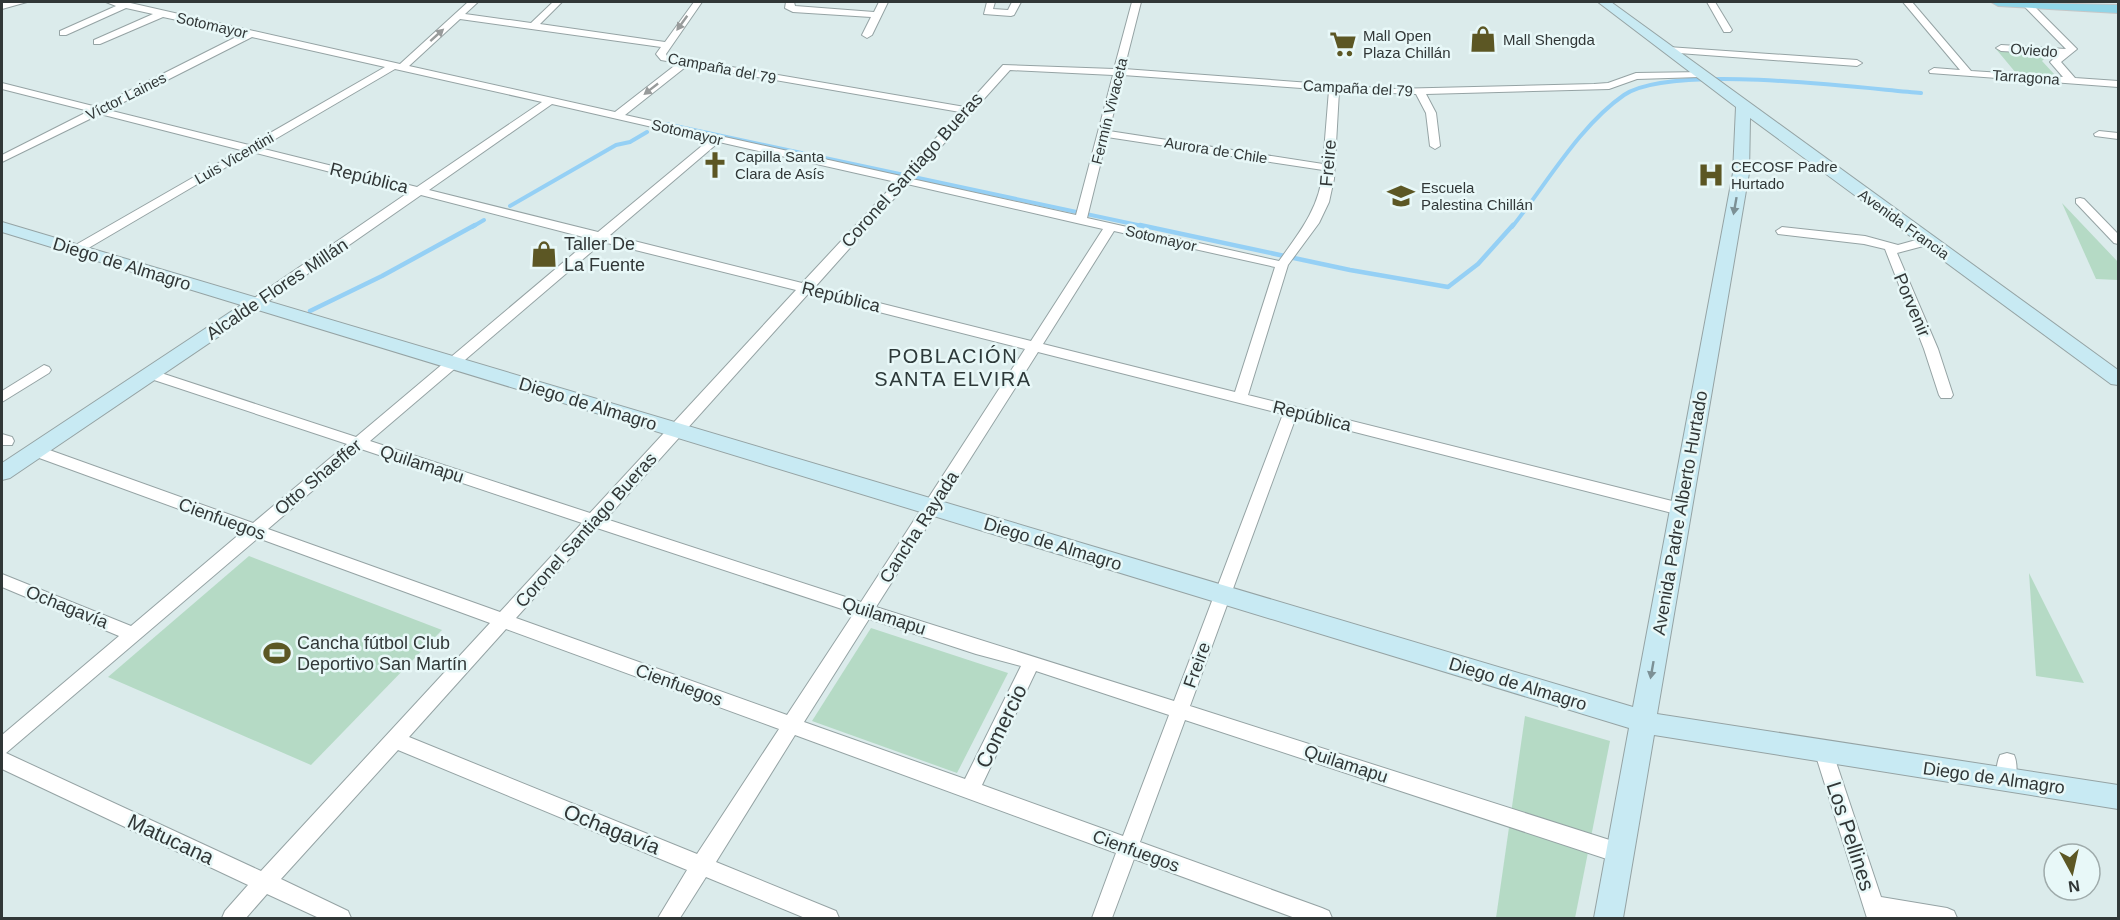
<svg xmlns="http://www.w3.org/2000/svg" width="2120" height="920" font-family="Helvetica,sans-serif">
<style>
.green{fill:#b5dac5}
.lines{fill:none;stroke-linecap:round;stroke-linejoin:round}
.stream-far1{stroke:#95d0f5;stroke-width:4}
.stream{stroke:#95d0f5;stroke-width:4.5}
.street-casing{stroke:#95a3a4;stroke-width:2}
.secondary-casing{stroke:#95a3a4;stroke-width:2}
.primary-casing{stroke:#c5c7c7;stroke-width:2}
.street{fill:#fff;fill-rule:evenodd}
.secondary{fill:#c8eaf3;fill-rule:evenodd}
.primary{fill:#90d6e8;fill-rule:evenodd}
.oneway{fill:#989b9b}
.oneway2{fill:#7c9095}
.labels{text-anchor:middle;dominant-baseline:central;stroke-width:5;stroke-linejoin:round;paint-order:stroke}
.far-street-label{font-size:15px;fill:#313737;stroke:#e8f8f8}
.far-poi-label{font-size:15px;fill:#313737;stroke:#e8f8f8;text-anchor:start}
.street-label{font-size:18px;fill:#313737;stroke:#e8f8f8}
.poi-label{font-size:18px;fill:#313737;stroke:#e8f8f8;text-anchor:start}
.neighbourhood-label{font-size:20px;letter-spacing:1.5px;fill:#2d3939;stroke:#e8f8f8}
.near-street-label{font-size:21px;fill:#313737;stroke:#e8f8f8}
</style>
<rect width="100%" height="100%" fill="#dbebeb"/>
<g class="green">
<path d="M1996,49l54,4 -8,8 13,14 -39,-2z"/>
<path d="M2062,203l56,59v18l-22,-1z"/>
<path d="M249,556l193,74 -131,135 -203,-88z"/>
<path d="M2029,573l55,110 -48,-7z"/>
<path d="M871,628l137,45 -51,100 -145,-52z"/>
<path d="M1525,716l85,25 -35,177h-79z"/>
</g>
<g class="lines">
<g class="stream-far1">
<path d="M666,124l481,103"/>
<path d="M510,206l106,-61 14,-3 17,-10"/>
<path d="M472,227l12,-7"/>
<path d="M1512,227c34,-42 67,-101 112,-132 47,-32 235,-7 297,-2"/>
</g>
<g class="stream">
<path d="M1140,225l210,45 98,17 30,-23 35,-39"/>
<path d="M310,311l72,-35 93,-51"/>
</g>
<defs>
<g id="street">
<path d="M11,2h16l-25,7v-6z"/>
<path d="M106,2h20l274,62 68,-62h10l-13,12 66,9 22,-21h9l-22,22 125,18 29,-40h8l-36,52 1,2 298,51 38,-42 111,4 18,-67h9l-17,67 267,20 203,-5 14,-1 28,-10 68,-1 1,2 -5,3 -63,2 -28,10 -183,5 10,19 4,33 -5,3 -5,-3 -4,-33 -10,-19 -77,-3 -5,88 -5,23 -10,21 -31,42 -40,130 432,108 6,2 2,4 -2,4 -6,2 -384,-98 -106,289 429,137 7,3 3,7 -3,7 -7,3 -434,-143 -45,122 182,66 7,3 3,7h-37l-161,-59 -22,59h-20l24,-65 -321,-118 -79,127 120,49 3,7h-34l-99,-41 -26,41h-22l29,-48 -289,-120 -117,129 67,32 3,7h-32l-52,-24 -21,24h-24l3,-7 23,-26 -246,-116v-34l117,-99 -117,-49v-13l129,52 111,-94 -211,-77 -2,-4 7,-5 5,1 212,76 94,-79 -202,-67 -2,-3 2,-3h10l201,66 235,-198 -170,-44 -161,112h-10l-1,-3 1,-3 159,-109 -157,-40 -172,101h-8v-6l169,-97 -141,-36 -98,48v-7l87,-44 -87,-22v-6l95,24 145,-73 -79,-17 -63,27h-6v-4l59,-26 -27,-6 -60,27h-6v-4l56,-25zM460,19l201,28 -5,7 5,6 17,3 -63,49 -206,-46zM252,37l133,30 -136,78 -141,-35zM688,65l272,47 -59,64 -276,-61zM395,69l147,33 -125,85 -157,-39zM1010,70l103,5 -37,140 -164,-36zM1123,75l206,15 -6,74 -214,-33zM552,104l157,36 -111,92 -169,-42zM1107,137l216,33c-3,37 -23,62 -44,91l-192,-43zM719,142l177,40 -94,101 -192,-48zM907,184l174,40 22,5 -72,112 -216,-54zM1114,231l161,36 -40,125 -192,-48zM603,242l193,48 -206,223 -220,-72zM808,294l217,55 -164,253 -255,-83zM1038,352l245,62 -109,287 -298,-94zM361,449l221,74 -82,89 -232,-83zM597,528l257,85 -67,102 -271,-97zM258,538l232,85 -229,248 -255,-118zM869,619l107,35 45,12 -56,113 -161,-57zM506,629l273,100 -82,125 -288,-117zM1036,671l133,44 -46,121 -141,-51z"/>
<path d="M786,2h8l1,4 79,6 5,-10h9l-16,33 -5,3 -5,-3 9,-18 -78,-5 -8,-4z"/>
<path d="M987,2h8l-2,7 15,1 4,-8h9l-7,13 -3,1 -27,-2z"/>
<path d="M1707,2h8l17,28 -2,2h-6z"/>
<path d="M1903,2h9l59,69 92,6 -13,-15 9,-8 -58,-3 -5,-3 5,-3 65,4 -46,-47h10l47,47 -16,13 14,16 43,3v6l-188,-14 -1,-2 5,-3 26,2z"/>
<path d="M1668,47l189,13 5,3 -5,3 -192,-14 -2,-2z"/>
<path d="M2099,131l19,2v6l-23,-3 -1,-2z"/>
<path d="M2080,198l4,1 34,35v10l-4,-1 -38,-40v-4z"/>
<path d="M1782,227l83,9 33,9 29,-8 4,1v6l-34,9 41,96 15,46 -2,3h-10l-2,-3 -15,-46 -39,-100 -21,-5 -86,-10 -2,-3z"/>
<path d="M44,365l5,2 2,3 -2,3 -47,29v-11z"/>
<path d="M2,434l10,3 2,4 -2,4h-10z"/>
<path d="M1824,745l7,2 50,150 66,11 7,3 3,7h-90l-52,-165 2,-6z"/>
<path d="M2007,753l7,2c4,9 3,22 -1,31l-7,3 -7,-3c-4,-9 -3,-22 1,-31z"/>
</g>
<path id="secondary" d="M1598,2h13l507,368v15l-7,-1 -361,-266 -1,55 -92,541 461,71v24l-464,-74 -31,183h-29l35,-190 -1371,-418 -248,168 -8,2v-17l239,-158 -239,-73v-10l1631,485 100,-534 3,-66z"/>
<path id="primary" d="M1991,2l127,3v8l-120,-7z"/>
</defs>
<use href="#street" class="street-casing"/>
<use href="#secondary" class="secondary-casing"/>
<use href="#primary" class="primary-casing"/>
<use href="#street" class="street"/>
<use href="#secondary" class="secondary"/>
<use href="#primary" class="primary"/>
</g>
<defs><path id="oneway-solid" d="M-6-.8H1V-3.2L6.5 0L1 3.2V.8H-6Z" transform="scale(1.5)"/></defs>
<g class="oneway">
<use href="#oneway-solid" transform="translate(682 23) rotate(126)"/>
<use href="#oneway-solid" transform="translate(437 35) rotate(-42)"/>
<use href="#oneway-solid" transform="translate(651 89) rotate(142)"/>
</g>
<g class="oneway2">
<use href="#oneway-solid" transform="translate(1735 206) rotate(100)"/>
<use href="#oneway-solid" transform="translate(1652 670) rotate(100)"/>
</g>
<defs>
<symbol id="shop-bare" viewBox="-9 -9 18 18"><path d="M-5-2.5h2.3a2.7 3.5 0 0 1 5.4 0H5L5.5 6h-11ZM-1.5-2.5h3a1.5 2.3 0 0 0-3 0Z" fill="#5c5724" stroke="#e8f8f8" stroke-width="2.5" paint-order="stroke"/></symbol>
<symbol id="supermarket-bare" viewBox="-9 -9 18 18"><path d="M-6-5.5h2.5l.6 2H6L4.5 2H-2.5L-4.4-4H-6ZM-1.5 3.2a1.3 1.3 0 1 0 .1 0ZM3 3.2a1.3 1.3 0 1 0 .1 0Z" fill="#5c5724" stroke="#e8f8f8" stroke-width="2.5" paint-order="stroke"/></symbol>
<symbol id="church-bare" viewBox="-9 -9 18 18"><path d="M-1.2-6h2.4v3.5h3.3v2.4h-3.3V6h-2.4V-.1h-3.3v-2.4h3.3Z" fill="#5c5724" stroke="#e8f8f8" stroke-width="2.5" paint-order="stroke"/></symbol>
<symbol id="hospital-bare" viewBox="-9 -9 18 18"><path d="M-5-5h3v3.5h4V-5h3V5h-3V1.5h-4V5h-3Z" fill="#5c5724" stroke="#e8f8f8" stroke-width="2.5" paint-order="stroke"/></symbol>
<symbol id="school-bare" viewBox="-9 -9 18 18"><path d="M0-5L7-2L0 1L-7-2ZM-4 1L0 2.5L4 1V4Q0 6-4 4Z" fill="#5c5724" stroke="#e8f8f8" stroke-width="2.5" paint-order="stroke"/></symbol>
<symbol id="stadium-bare" viewBox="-9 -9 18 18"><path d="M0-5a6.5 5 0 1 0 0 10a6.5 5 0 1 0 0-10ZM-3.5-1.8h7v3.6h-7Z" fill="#5c5724" stroke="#e8f8f8" stroke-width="2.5" paint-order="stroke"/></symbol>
</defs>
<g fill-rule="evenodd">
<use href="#shop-bare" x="1464" y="20" width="38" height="38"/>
<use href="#supermarket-bare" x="1324" y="25" width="38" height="38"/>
<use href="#church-bare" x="696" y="146" width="38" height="38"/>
<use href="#hospital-bare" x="1692" y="156" width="38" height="38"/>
<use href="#school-bare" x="1382" y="177" width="38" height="38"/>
<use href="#shop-bare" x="525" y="235" width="38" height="38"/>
<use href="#stadium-bare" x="258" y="634" width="38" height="38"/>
</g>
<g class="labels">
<g class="far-street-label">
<text transform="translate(212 25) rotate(13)">Sotomayor</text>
<text transform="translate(2034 50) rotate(4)">Oviedo</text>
<text transform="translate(722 68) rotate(11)">Campaña del 79</text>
<text transform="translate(2026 77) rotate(4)">Tarragona</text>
<text transform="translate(1358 88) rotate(3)">Campaña del 79</text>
<text transform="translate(126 96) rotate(-27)">Víctor Laines</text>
<text transform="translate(1109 111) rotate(-76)">Fermín Vivaceta</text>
<text transform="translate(687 132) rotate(13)">Sotomayor</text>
<text transform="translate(1216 150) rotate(9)">Aurora de Chile</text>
<text transform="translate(234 158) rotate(-30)">Luis Vicentini</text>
<text transform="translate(1904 224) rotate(36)">Avenida Francia</text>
<text transform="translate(1161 238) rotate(13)">Sotomayor</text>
</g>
<g class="far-poi-label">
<text x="1363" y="35">Mall Open<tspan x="1363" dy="17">Plaza Chillán</tspan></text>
<text x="1503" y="39">Mall Shengda</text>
<text x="735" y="156">Capilla Santa<tspan x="735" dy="17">Clara de Asís</tspan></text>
<text x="1731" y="166">CECOSF Padre<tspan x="1731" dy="17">Hurtado</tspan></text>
<text x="1421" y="187">Escuela<tspan x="1421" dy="17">Palestina Chillán</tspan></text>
</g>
<g class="street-label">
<text transform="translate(1328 163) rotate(-85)">Freire</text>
<text transform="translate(912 170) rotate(-48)">Coronel Santiago Bueras</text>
<text transform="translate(369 178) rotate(14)">República</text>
<text transform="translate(122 264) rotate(17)">Diego de Almagro</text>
<text transform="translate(277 289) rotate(-34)">Alcalde Flores Millán</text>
<text transform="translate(841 297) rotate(14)">República</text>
<text transform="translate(1912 305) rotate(67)">Porvenir</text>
<text transform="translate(588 404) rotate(17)">Diego de Almagro</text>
<text transform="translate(1312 416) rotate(14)">República</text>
<text transform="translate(422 464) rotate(18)">Quilamapu</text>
<text transform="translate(318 477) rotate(-40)">Otto Shaeffer</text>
<text transform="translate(1680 513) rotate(-80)">Avenida Padre Alberto Hurtado</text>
<text transform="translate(222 519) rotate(20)">Cienfuegos</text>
<text transform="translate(919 527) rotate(-57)">Cancha Rayada</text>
<text transform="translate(586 530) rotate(-48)">Coronel Santiago Bueras</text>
<text transform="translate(1053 544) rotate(17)">Diego de Almagro</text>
<text transform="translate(67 607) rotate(22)">Ochagavía</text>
<text transform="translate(884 616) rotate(18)">Quilamapu</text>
<text transform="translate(1197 665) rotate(-70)">Freire</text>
<text transform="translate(1518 684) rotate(17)">Diego de Almagro</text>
<text transform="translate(679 685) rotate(20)">Cienfuegos</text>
<text transform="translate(1346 764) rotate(18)">Quilamapu</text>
<text transform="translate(1994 778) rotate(8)">Diego de Almagro</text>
<text transform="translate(1136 851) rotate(20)">Cienfuegos</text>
</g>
<g class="poi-label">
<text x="564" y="244">Taller De<tspan x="564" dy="21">La Fuente</tspan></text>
<text x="297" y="643">Cancha fútbol Club<tspan x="297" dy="21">Deportivo San Martín</tspan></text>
</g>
<g class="neighbourhood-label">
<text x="953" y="356">POBLACIÓN<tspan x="953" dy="23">SANTA ELVIRA</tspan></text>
</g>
<g class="near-street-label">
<text transform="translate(1001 726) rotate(-64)">Comercio</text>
<text transform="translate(612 829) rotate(22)">Ochagavía</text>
<text transform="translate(1851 836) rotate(72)">Los Pellines</text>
<text transform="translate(171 839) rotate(25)">Matucana</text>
</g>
</g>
<rect width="2120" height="920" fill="none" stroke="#313737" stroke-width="6"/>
<g transform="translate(2072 872) rotate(172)"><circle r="28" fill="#e8f8f8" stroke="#9fabab" stroke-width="1.5"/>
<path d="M0-4.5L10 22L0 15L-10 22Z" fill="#5c5724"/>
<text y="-9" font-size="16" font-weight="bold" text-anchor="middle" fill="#313737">N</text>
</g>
</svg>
